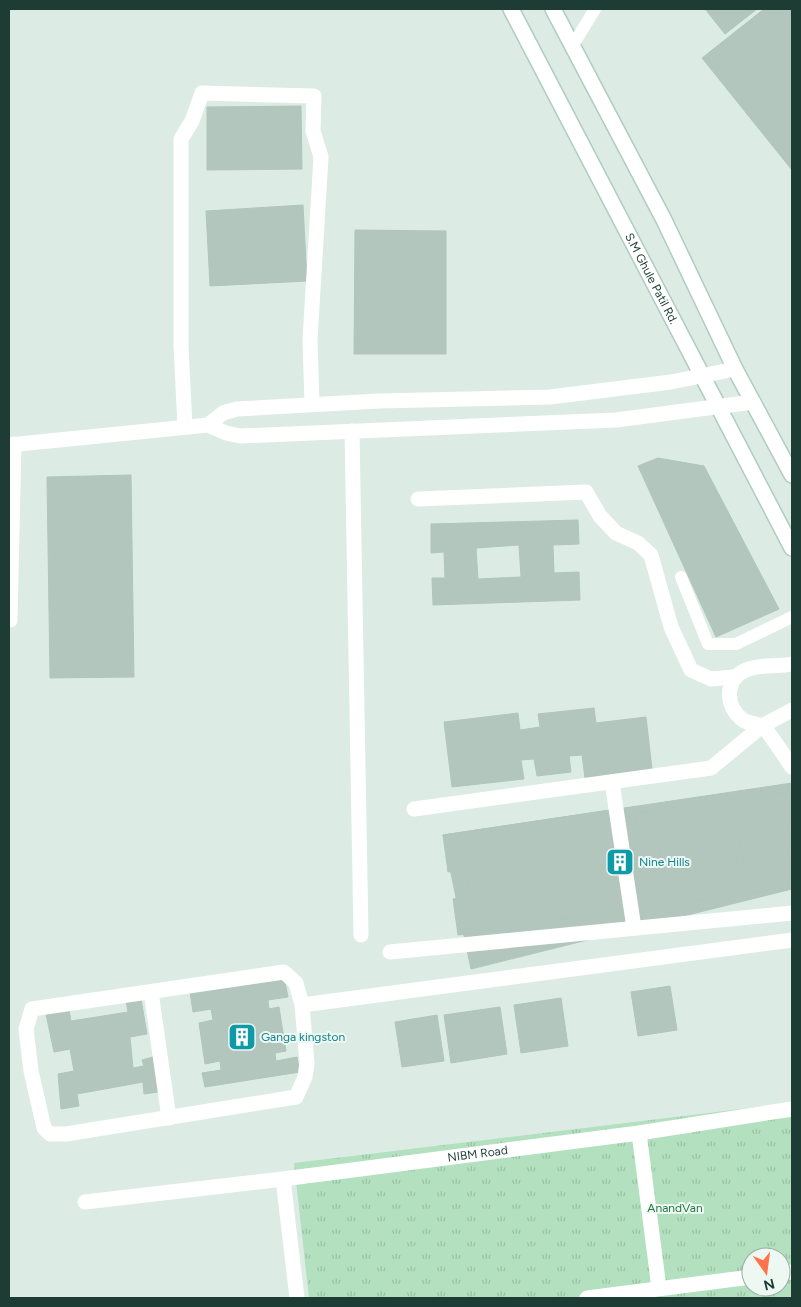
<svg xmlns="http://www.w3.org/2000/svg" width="801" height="1307" font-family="Figtree,sans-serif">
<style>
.park{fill:url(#park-tufts);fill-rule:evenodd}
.building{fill:#b3c6be;stroke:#afc6bc;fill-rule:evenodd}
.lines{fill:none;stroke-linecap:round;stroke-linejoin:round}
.secondary-casing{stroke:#afccc2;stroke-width:18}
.lane{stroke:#fff;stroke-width:12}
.street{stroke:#fff;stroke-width:15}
.secondary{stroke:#fff;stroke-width:15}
.labels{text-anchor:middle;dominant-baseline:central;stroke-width:4;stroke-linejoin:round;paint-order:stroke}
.street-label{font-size:12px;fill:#1d3d34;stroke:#eef8f3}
.culture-label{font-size:12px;fill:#0d838f;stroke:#eef8f3;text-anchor:start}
.park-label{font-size:12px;fill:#237843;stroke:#eef8f3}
</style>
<defs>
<pattern id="park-tufts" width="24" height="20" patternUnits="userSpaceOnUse" patternTransform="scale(1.25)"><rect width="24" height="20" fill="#b3e0bf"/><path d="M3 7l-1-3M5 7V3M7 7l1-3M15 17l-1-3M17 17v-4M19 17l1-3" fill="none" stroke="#9ac1a5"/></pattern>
</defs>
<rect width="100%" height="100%" fill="#ddebe5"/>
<path class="park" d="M792,1103v195h-483l-15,-135zM751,1257h30v30h-30z"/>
<g class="building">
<path d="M705,9h52l-32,25z"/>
<path d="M764,9h28v161l-90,-112z"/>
<path d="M301,106l1,63 -95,1v-63z"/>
<path d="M303,205l4,76 -97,5 -4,-75z"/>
<path d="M355,230l91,1v123h-92z"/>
<path d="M658,458l46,8 75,143 -63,28 -78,-171z"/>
<path d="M131,475l3,202 -84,1 -3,-201z"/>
<path d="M578,520l1,24 -26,1 1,28 25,-1 1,28 -147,5 -1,-27h13l-1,-26 -13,1v-29zM519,545l2,32 -43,2 -2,-31z"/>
<path d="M594,708l2,15 50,-6 6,52 -67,9 -3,-23 -13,1 2,16 -34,4 -3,-17 -13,1 3,19 -72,8 -8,-65 74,-9 2,17 20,-3 -2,-13z"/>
<path d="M792,783v106l-321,80 -28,-134z"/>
<path d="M792,791v34l-25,4 4,27 21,-3v34l-144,20 -3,-23 19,-3 -5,-38 -19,2 -5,-32zM739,833l5,29 -49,8 -5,-30z"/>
<path d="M610,810l6,40 -18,3 3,21 18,-3 6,38 -167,26 -5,-36 16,-3 -4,-27 -17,3 -5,-37zM553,856l4,24 -38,6 -4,-25z"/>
<path d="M284,977l4,20 -20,3 1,9 10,-2 7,44 -11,2 1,8 21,-4 3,15 -95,15 -3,-14 19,-3 -1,-9 -15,3 -6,-41 14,-3 -2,-11 -18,3 -3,-20z"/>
<path d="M670,986l7,44 -39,6 -7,-44z"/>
<path d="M561,998l7,48 -47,7 -7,-48z"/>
<path d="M141,999l6,35 -17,3 3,31 11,-2 -2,-6 11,-3 5,35 -14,2 -1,-12 -66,12 2,12 -18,3 -3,-35 16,-3 -4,-22 -16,3 -8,-38 23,-4 2,11 57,-9 -2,-11z"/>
<path d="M500,1007l7,47 -56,9 -7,-48z"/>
<path d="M437,1015l7,46 -42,6 -7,-45z"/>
</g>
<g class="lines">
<defs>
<g id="secondary">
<path id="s2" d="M511,9l281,539"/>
<path d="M553,9l111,211 71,149 57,106"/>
</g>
</defs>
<use href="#secondary" class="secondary-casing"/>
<g class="lane">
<path d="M573,45l22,-36"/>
<path d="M681,577l27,67h28l56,-27"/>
</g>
<g class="street">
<path d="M208,425l15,-12 14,-4 142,-8 171,-4 121,-15 64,-13"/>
<path d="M185,427l-4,-81v-207l11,-18 10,-28 112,3 -1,35 8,26 -11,183 2,64"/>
<path d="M352,431l9,504"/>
<path d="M9,445l199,-20 18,8 14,3 376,-16 137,-18"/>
<path d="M418,499l168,-7 14,24 16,17 22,10 13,12 20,72 20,43 20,9 23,-2"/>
<path d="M10,620l4,-176"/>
<path d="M792,664c-14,3 -33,0 -46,6 -22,9 -21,37 -3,50 6,4 14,3 19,6 7,5 24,33 30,41"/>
<path d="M612,782l22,146"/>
<path d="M414,809l297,-41 51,-42 30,-16"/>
<path d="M390,952l402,-39"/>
<path d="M151,992l18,126"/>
<path d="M302,1005l-6,-22 -12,-11 -252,37 -6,20 5,42 13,57 6,6h16l230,-37 9,-20 2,-14 -5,-58 490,-65"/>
<path d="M639,1133l20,155"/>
<path d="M85,1202l198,-23"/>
<path d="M781,1273l11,-1"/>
<path id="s1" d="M297,1298l-14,-119 356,-46 153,-24"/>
<path d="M587,1298l164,-21"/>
</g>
<use href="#secondary" class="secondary"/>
</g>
<defs>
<symbol id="building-square" viewBox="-11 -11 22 22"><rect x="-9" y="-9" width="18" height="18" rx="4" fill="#0f9aa8" stroke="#eef8f3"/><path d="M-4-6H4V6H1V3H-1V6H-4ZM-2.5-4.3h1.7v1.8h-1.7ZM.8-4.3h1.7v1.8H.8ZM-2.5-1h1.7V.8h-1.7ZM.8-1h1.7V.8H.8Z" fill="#fff"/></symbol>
</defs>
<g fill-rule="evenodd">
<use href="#building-square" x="604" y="846" width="32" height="32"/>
<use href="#building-square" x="226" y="1021" width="32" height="32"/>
</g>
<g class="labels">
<g class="street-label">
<text stroke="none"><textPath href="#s2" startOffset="304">S.M Ghule Patil Rd.</textPath></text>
<text stroke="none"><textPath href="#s1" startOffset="316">NIBM Road</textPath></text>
</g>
<g class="culture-label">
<text x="639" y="862">Nine Hills</text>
<text x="261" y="1037">Ganga kingston</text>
</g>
<g class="park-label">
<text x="675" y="1208">AnandVan</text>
</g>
</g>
<rect width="801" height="1307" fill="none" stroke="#1d3d34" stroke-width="20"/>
<g transform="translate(766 1272) rotate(166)"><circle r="24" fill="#eef8f3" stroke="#9aada7"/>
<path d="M0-4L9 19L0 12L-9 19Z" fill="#ff7348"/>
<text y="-8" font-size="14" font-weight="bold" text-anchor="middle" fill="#1d3d34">N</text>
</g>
</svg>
